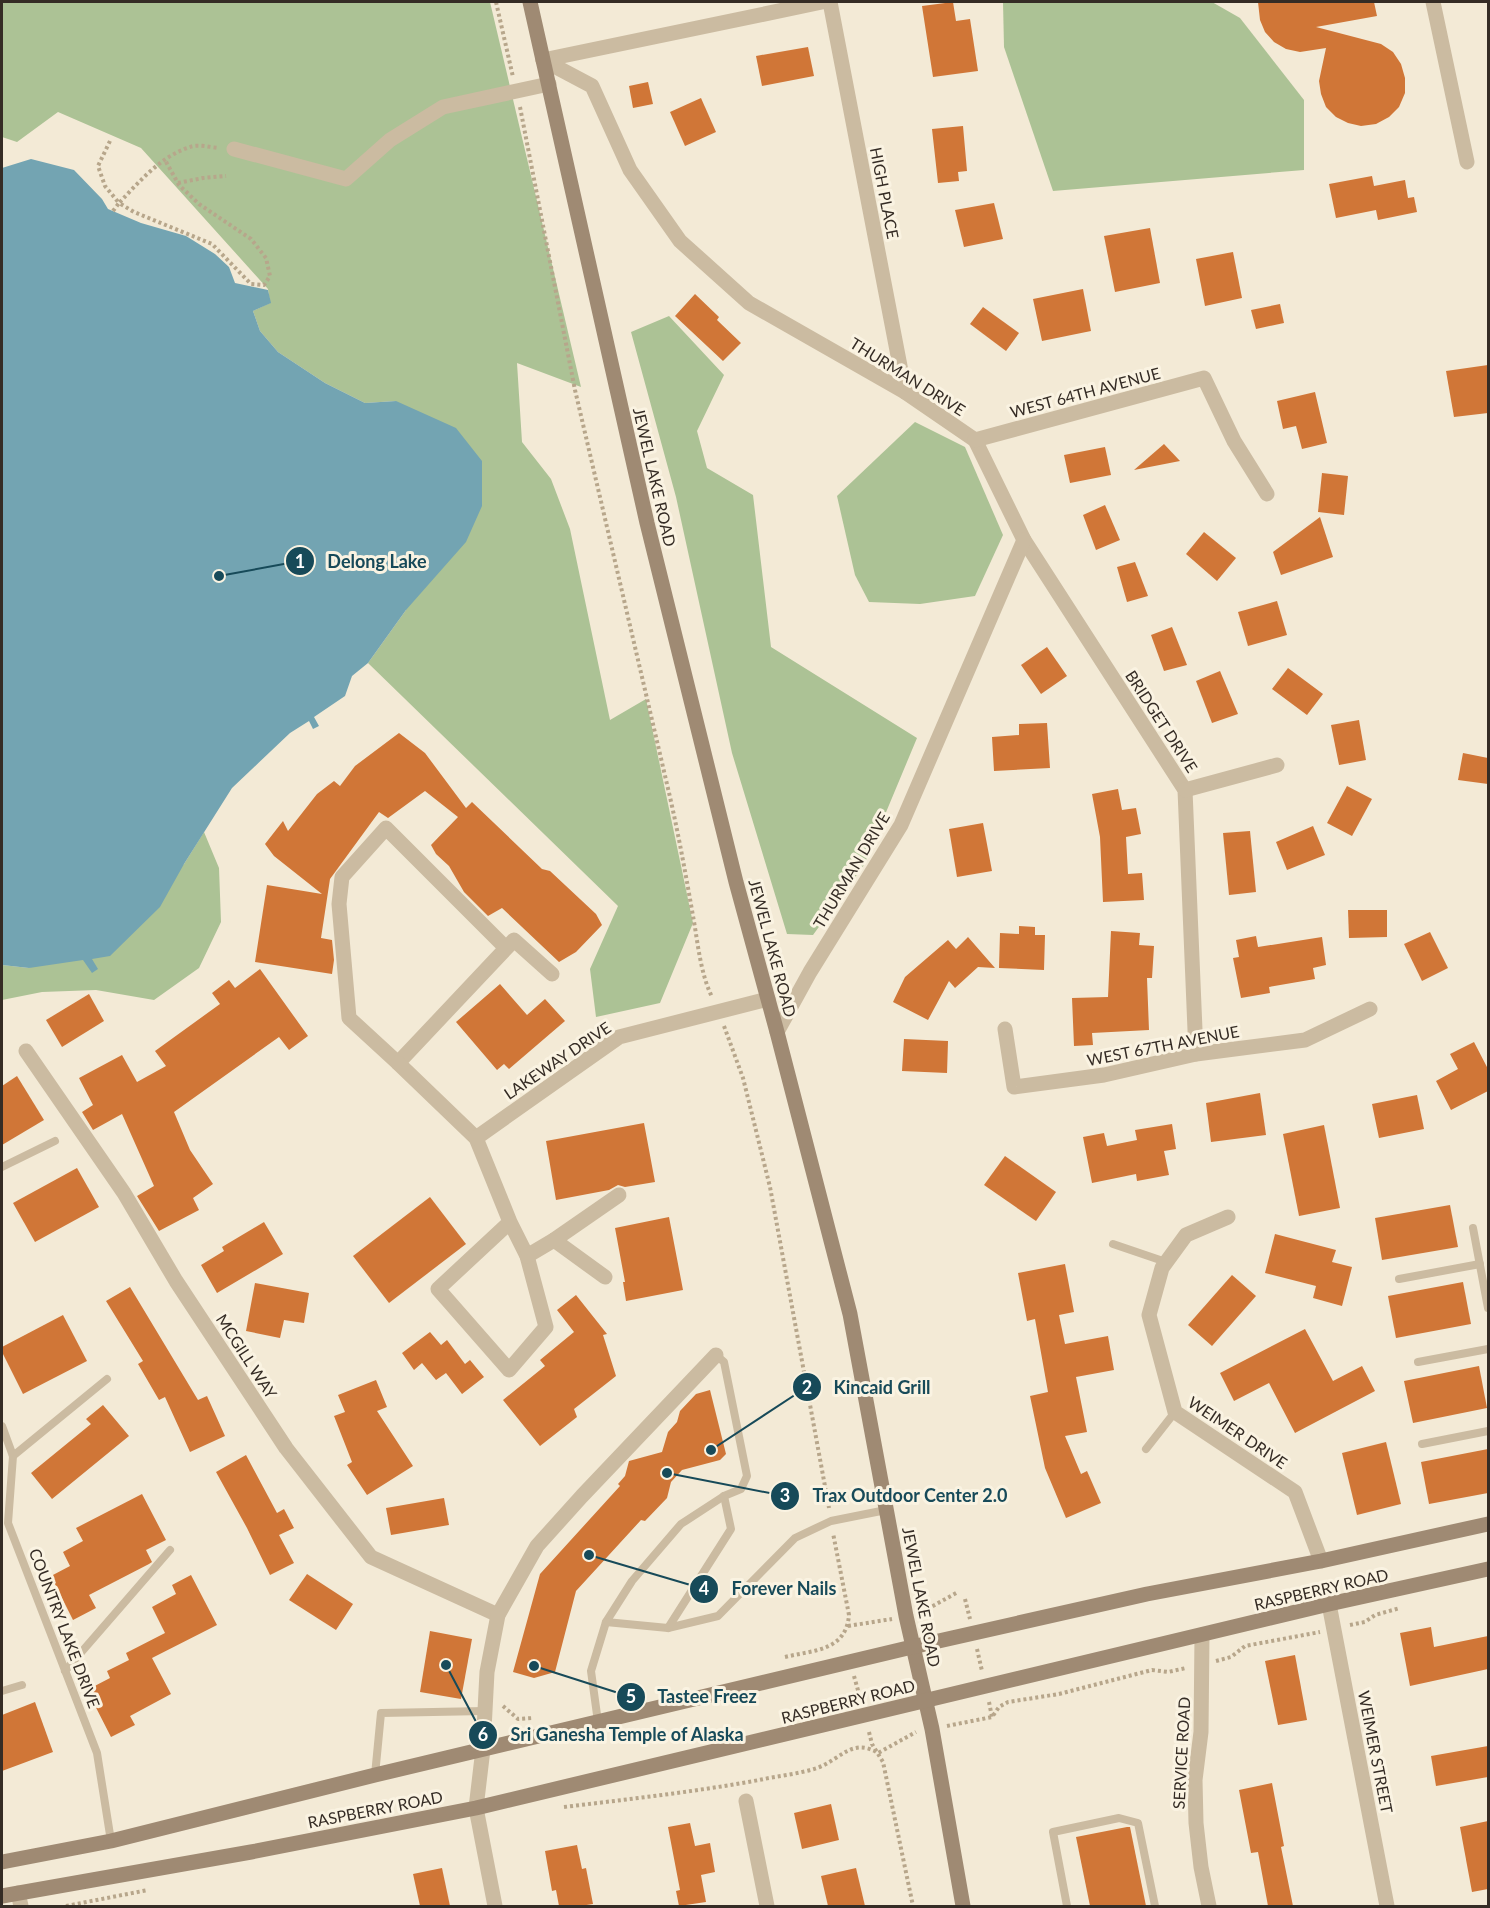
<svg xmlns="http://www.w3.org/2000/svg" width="1490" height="1908" font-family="Lato,sans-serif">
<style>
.green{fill:#acc295}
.water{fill:#73a4b2}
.building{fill:#d07637}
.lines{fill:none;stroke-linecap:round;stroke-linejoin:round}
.path{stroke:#b7a68b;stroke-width:4;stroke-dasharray:3 3;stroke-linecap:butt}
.lane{stroke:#cbbba1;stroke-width:8}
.street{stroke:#cbbba1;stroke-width:15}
.secondary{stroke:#9f8a73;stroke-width:15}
.labels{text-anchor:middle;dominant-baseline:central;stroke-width:6;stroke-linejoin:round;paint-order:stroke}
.street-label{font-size:16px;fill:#352c25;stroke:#faf3e2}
.leader{fill:none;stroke:#174a59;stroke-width:2}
.callout-dot{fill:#174a59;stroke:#faf3e2;stroke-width:2}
.mark-label{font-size:18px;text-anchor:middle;font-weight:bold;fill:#fff}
.callout-label{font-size:18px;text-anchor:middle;font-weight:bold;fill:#174a59;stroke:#faf3e2;stroke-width:6;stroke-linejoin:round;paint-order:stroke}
</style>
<rect width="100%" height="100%" fill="#f3ead6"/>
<g class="green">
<path d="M2,2h488l91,385 -64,-24 5,79 29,37 19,50 40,191 36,-21 47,224 -33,80 -64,14 -6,-48 28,-63 -250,-243 38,-53 -10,-209 -31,2 -40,-20 -47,-31 -18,-21 -7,-20 17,-8 -2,-14 -127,-141 -83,-36 -41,30 -15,-5z"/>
<path d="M1003,2h209l28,16 64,82v70l-251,21 -49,-144z"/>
<path d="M669,316l55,59 -27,56 10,37 46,27 18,152 146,91 -53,127 -51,70 -26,-1 -55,-181 -56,-256 -45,-165z"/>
<path d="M915,422l50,25 38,88 -28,61 -55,8 -51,-2 -14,-27 -18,-79z"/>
<path d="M204,832l15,36 2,54 -22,46 -45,32 -58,-10 -54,2 -40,8v-35l27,3 155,-104z"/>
</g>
<path class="water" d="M31,159l43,11 28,29 6,10 33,14 45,13 29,18 14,13 6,16 33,7 3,13 -18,8 7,20 18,21 47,31 40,20 31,-2 60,27 26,33v45l-16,36 -60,68 -38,53 -16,13 -7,20 -31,21 5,9 -6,3 -4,-8 -19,12 -58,55 -48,76 -24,43 -50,49 -18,3 6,10 -6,4 -9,-13 -54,8 -27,-3v-797z"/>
<g class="building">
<path d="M953,2l3,19 14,-2 8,52 -45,6 -11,-71z"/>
<path d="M1258,2h116l3,14 -61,11 65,17 12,8 8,12 4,14v15l-6,14 -10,10 -13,7 -15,2 -13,-3 -12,-6 -10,-10 -5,-13 -2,-13 7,-33 -26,4 -14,-3 -12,-7 -9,-10 -5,-12z"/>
<path d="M808,47l6,29 -52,10 -6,-30z"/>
<path d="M648,82l5,22 -20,4 -4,-22z"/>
<path d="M701,98l15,34 -31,14 -15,-34z"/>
<path d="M963,126l4,45 -9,1 1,9 -21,2 -6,-54z"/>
<path d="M1372,176l2,10 31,-6 3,18 6,-1 3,15 -39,8 -2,-10 -40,8 -7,-34z"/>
<path d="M994,203l9,36 -39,8 -9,-37z"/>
<path d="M1150,228l10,55 -45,9 -11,-56z"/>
<path d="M1233,252l9,46 -37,8 -9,-47z"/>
<path d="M1083,289l8,42 -49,10 -9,-42z"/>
<path d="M695,294l24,23 -2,3 24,23 -18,18 -48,-45z"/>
<path d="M1280,304l4,19 -28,6 -5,-19z"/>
<path d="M983,307l36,26 -13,18 -36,-27z"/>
<path d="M1488,365v48l-34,4 -8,-46z"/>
<path d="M1315,392l12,51 -25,6 -6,-23 -13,3 -6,-28z"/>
<path d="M1164,444l16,17 -46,9z"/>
<path d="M1105,447l6,28 -41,8 -6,-28z"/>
<path d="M1322,473l26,3 -4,39 -26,-3z"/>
<path d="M1105,505l15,35 -24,10 -13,-35z"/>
<path d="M1320,517l13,40 -52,18 -8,-23z"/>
<path d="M1204,532l32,26 -19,23 -31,-27z"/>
<path d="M1135,562l13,34 -21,6 -10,-35z"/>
<path d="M1277,601l10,34 -39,11 -10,-34z"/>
<path d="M1172,627l15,38 -23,6 -13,-36z"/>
<path d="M1047,647l20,29 -26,18 -20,-29z"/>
<path d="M1288,668l35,26 -16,21 -35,-26z"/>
<path d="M1220,671l18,43 -26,9 -16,-42z"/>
<path d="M1359,720l7,40 -27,5 -8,-40z"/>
<path d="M1047,723l3,45 -56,3 -2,-34 27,-2v-11z"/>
<path d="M399,733l26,20 41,55 6,-6 70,67 8,2 46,43 6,11 -26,27 -17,10 -57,-54 -14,8 -24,-24 -15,-26 -13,-12 -5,-9 27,-28 -33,-26 -37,27 -9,-6 -49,67 -9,59 11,2 2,20 -2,14 -77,-12 12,-77 55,9 -48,-38 -9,-12 18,-23 5,10 29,-37 17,-13 6,5 15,-20z"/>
<path d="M1463,753l25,5v26l-30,-4z"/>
<path d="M1347,786l25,13 -20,37 -25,-13z"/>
<path d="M1118,789l4,21 14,-2 5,26 -15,3 2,37 14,-1 2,27 -41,2 -3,-65 -8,-43z"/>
<path d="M983,823l9,48 -35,6 -8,-48z"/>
<path d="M1313,826l12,29 -38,15 -11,-28z"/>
<path d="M1250,831l6,61 -27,3 -6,-62z"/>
<path d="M1348,910h39v27l-38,1z"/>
<path d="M1019,926l16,1v8h10l-1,35 -45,-2 1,-35 19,1z"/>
<path d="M1111,931l29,2 -1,12 15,1 -2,32h-5l2,52 -57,3 1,12 -19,1 -2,-48 36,-1z"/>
<path d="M1430,932l18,36 -26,13 -18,-37z"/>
<path d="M1256,936l2,11 64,-10 4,28 -13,3 2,11 -46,8 1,6 -29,5 -8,-40 6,-1 -3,-17z"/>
<path d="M968,937l27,31 -17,-1 -23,21 -6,-7 -21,39 -35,-18 12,-25 43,-37 8,9z"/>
<path d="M260,969l48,67 -19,14 -10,-13 -105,75 16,38 23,34 -20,14 6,12 -40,21 -22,-35 17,-10 -32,-72 -29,16 -11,-18 11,-7 -14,-27 43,-23 15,27 29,-16 -11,-15 65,-47 -8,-11 17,-13 6,8z"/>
<path d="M500,984l27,31 18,-16 20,22 -56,48 -5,-5 -7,6 -41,-48z"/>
<path d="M89,994l15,27 -42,26 -16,-27z"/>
<path d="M904,1039l44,2 -1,32 -45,-2z"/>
<path d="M1474,1042l14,27v22l-37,19 -15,-29 22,-12 -8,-15z"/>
<path d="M17,1076l27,44 -42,25v-59z"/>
<path d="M1260,1093l6,42 -55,7 -5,-39z"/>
<path d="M1417,1095l7,34 -45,9 -7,-34z"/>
<path d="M644,1123l11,59 -30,5 -7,-2 -9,5 -53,10 -10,-59z"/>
<path d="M1172,1124l4,25 -12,2 5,24 -32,6 -1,-7 -44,9 -9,-46 21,-4 3,13 30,-6 -2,-10z"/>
<path d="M1324,1125l16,83 -41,8 -16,-82z"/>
<path d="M1005,1156l51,36 -20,29 -52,-36z"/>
<path d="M77,1168l22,39 -64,35 -22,-39z"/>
<path d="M430,1197l36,47 -77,59 -36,-47z"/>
<path d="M1450,1205l8,42 -76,13 -7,-42z"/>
<path d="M669,1217l14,73 -57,11 -3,-19h2l-10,-54z"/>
<path d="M264,1222l19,32 -66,39 -16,-28 23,-14 -2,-4z"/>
<path d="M1275,1234l61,16 -4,12 20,5 -10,39 -29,-8 3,-12 -51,-13z"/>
<path d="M1065,1264l9,48 -15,3 6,29 43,-8 6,34 -38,7 11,55 -22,4 16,38 6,-3 14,32 -35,15 -21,-50 -15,-72 18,-4 -13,-73 -8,2 -9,-48z"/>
<path d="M1232,1275l24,21 -44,50 -24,-21z"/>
<path d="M1463,1282l8,42 -75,14 -8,-42z"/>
<path d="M255,1283l54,10 -5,30 -20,-3 -4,18 -34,-7z"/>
<path d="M130,1287l68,113 9,-4 18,40 -35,16 -25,-55 -6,3 -21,-36 5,-3 -37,-60z"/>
<path d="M576,1295l31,39 -4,1 13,41 -42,33 3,8 -37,29 -37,-46 42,-34 -5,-6 34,-28 -17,-22z"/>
<path d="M63,1315l24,46 -64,33 -21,-42v-5z"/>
<path d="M1305,1329l28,52 29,-15 13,25 -80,42 -26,-50 -35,18 -14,-28z"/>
<path d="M430,1332l11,13 6,-5 18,24 5,-4 14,17 -22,17 -16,-21 -10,7 -14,-17 -8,7 -12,-17z"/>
<path d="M1479,1366l8,42 -74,15 -9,-42z"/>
<path d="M376,1380l11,27 -10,4 36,55 -46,29 -20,-30 5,-3 -18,-46 11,-4 -7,-17z"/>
<path d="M710,1390l16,64 -6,6 -38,10 -11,12 -4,16 -22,23 -4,-1 -65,71 -21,81 -21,6 -21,-6 27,-98 80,-88 -2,-2 7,-8 4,-15 33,-9 6,-20 9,-10 3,-11 16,-17z"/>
<path d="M103,1405l26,31 -77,63 -21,-26 60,-49 -5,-5z"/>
<path d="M1386,1442l15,62 -44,11 -15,-62z"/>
<path d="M1488,1449v44l-59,11 -8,-42z"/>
<path d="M246,1455l31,58 7,-4 10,19 -15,7 15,28 -24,12 -23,-47 -31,-56z"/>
<path d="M142,1494l24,46 -20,10 6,12 -3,2 -60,31 7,13 -23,12 -22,-44 19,-10 -7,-14 20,-11 -7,-13z"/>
<path d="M444,1498l5,27 -58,10 -5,-27z"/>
<path d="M307,1574l46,30 -17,26 -47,-30z"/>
<path d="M191,1575l26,50 -65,33 19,36 -41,22 5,9 -24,12 -24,-47 23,-12 -3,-7 22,-11 -3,-7 39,-20 -13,-26 24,-13 -4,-9z"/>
<path d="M1431,1627l3,20 54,-11v33l-78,17 -10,-53z"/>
<path d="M430,1631l42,8 -11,60 -41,-7z"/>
<path d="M1295,1655l12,65 -29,5 -13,-64z"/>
<path d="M35,1702l18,50 -51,19v-56z"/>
<path d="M1488,1746v31l-52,9 -5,-30z"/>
<path d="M1272,1783l12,63 -3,1 12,59h-25l-10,-54 -7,1 -12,-63z"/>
<path d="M831,1804l8,36 -37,9 -8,-36z"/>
<path d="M1488,1821v68l-16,3 -12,-65z"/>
<path d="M690,1823l5,23 15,-3 5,29 -14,3 5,27 -27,4 -3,-15 4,-1 -12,-63z"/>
<path d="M1127,1827h3l16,79h-56l-14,-69z"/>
<path d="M577,1845l5,24 4,-1 7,36 -13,2h-21l-3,-16 -4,1 -7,-40z"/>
<path d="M442,1868l8,38h-30l-7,-32z"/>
<path d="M856,1868l9,38h-37l-7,-30z"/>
</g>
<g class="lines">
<g class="path">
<path d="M496,2l17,75"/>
<path d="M520,107l55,283 95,407c9,40 16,79 23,119 5,27 7,56 19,81"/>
<path d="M110,141l-12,25 7,20 14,17c20,-21 42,-47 71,-56 7,-3 20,0 28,1"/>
<path d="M178,183l25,-5 23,-2"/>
<path d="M113,211l6,-8 15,9 78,32 39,40 13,1 6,-9 -4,-18 -15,-19 -52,-35 -20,-19 -14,-25"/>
<path d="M724,1026l19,52 27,109 59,321"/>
<path d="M965,1599l5,20"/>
<path d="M922,1612l36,-20"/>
<path d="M1350,1625l15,-3 10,-7 25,-7"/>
<path d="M848,1626l44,-7"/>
<path d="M977,1649l5,22"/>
<path d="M785,1657c29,-7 61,-6 64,-42l-16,-82"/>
<path d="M1216,1661l15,-4 14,-11 75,-14"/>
<path d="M854,1676l7,25"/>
<path d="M989,1702l3,15"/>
<path d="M503,1706l15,13 15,-1"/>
<path d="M947,1726l45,-9 7,-10 9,-5 51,-8 93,-24 16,2 18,-4"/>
<path d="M869,1732l3,12 11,18 30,144"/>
<path d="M564,1807c66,-8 130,-15 195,-27 18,-4 40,-6 58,-12 23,-8 35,-31 61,-15l38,-21"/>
<path d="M66,1906l82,-16"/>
</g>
<g class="lane">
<path d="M2,1167l53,-26"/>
<path d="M1473,1228l15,80"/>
<path d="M1113,1244l53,18"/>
<path d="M1399,1279l81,-15"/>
<path d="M716,1355l8,7 23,114 -6,13 -17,7 -43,28 -49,57 -26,41 62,6 50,-12 77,-78 36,-17 55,-11"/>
<path d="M1418,1362l70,-13"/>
<path d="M2,1426l11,30 -5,67 89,230 14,88"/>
<path d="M1422,1444l66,-13"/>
<path d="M1146,1449l29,-37"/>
<path d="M13,1456l94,-77"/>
<path d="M668,1628l63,-99 -7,-33"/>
<path d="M65,1671l105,-121"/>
<path d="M2,1691l20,-6"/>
<path d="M598,1722l-7,-51 15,-49"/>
<path d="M375,1775l6,-62 104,-2"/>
<path d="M1067,1906l-14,-74 66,-14 19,5 17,83"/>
</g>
<g class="street">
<path d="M830,2l75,390"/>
<path d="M1433,2l34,160"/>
<path d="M543,60l49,26 38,84 50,71 69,62 156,89 70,48 49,100 161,250 11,264"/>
<path d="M543,60l279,-58"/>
<path d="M234,149l112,30 44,-39 53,-33 106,-23"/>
<path d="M975,440l229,-62 30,63 33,53"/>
<path d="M1185,790l92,-25"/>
<path d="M506,948l-120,-120 -44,49 -3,27 10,114 49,45 116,-123 38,34"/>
<path d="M1005,1029l9,58 90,-12 92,-21 109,-14 65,-31"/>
<path d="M777,1032l33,-60 91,-147 123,-285"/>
<path d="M26,1051l98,142 52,88 110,167 85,109 127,58"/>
<path d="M398,1063l78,75 34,84 17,34 19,71 -37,43 -71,-81 72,-67"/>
<path d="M476,1138l143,-101 149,-38"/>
<path d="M1228,1217l-42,18 -24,33 -13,47 26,97 120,80 26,69"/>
<path d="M554,1240l51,37"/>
<path d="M527,1256l27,-16 65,-45"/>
<path d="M1329,1604l58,302"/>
<path d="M1202,1635l-1,97 -6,48 1,43 5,44 8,39"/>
<path d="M746,1801l21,105"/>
<path d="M18,1893l3,13"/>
<path d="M495,1906l-19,-98 7,-59 4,-77 11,-57 39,-69 45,-50 134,-141"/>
</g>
<g class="secondary">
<path d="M530,2l117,521 89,359 41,150 73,282 56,302 26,113 31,177"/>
<path d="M2,1862l109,-21 264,-66 537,-128 235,-53 174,-33 167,-37"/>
<path d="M2,1896l249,-44 225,-44 853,-204 159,-35"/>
</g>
</g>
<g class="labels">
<g class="street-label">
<text transform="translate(885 193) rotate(79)">HIGH PLACE</text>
<text transform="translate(908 376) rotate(32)">THURMAN DRIVE</text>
<text transform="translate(1085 392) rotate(-15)">WEST 64TH AVENUE</text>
<text transform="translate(655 477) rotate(77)">JEWEL LAKE ROAD</text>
<text transform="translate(1162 721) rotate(57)">BRIDGET DRIVE</text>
<text transform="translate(851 870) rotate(-59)">THURMAN DRIVE</text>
<text transform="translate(773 948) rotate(75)">JEWEL LAKE ROAD</text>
<text transform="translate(1163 1045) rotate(-11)">WEST 67TH AVENUE</text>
<text transform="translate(557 1060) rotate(-34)">LAKEWAY DRIVE</text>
<text transform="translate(247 1356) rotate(57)">MCGILL WAY</text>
<text transform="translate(1238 1432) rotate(34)">WEIMER DRIVE</text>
<text transform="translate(1321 1589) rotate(-13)">RASPBERRY ROAD</text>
<text transform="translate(922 1597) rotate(79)">JEWEL LAKE ROAD</text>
<text transform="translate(65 1628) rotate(69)">COUNTRY LAKE DRIVE</text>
<text transform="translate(848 1701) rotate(-14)">RASPBERRY ROAD</text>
<text transform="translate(1376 1752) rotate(79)">WEIMER STREET</text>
<text transform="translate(1181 1753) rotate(-87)">SERVICE ROAD</text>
<text transform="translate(375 1809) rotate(-11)">RASPBERRY ROAD</text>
</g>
</g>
<path class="leader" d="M219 576L300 561M711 1450L807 1387M667 1473L785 1496M589 1555L704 1589M534 1666L631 1697M446 1665L483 1735"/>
<g class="callout-dot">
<circle cx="219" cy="576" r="6"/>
<circle cx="711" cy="1450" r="6"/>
<circle cx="667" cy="1473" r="6"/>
<circle cx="589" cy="1555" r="6"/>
<circle cx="534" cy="1666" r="6"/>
<circle cx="446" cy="1665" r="6"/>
<circle cx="300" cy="561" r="15"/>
<circle cx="807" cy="1387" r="15"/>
<circle cx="785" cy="1496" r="15"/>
<circle cx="704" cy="1589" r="15"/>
<circle cx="631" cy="1697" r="15"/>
<circle cx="483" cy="1735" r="15"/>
</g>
<g class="mark-label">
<text x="300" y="568">1</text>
<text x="807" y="1394">2</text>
<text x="785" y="1502">3</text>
<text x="704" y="1595">4</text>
<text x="631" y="1703">5</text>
<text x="483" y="1741">6</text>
</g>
<g class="callout-label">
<text x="377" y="568">Delong Lake</text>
<text x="882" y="1394">Kincaid Grill</text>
<text x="910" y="1502">Trax Outdoor Center 2.0</text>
<text x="784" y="1595">Forever Nails</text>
<text x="707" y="1703">Tastee Freez</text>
<text x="627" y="1741">Sri Ganesha Temple of Alaska</text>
</g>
<rect width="1490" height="1908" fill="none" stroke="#352c25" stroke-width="6"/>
</svg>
